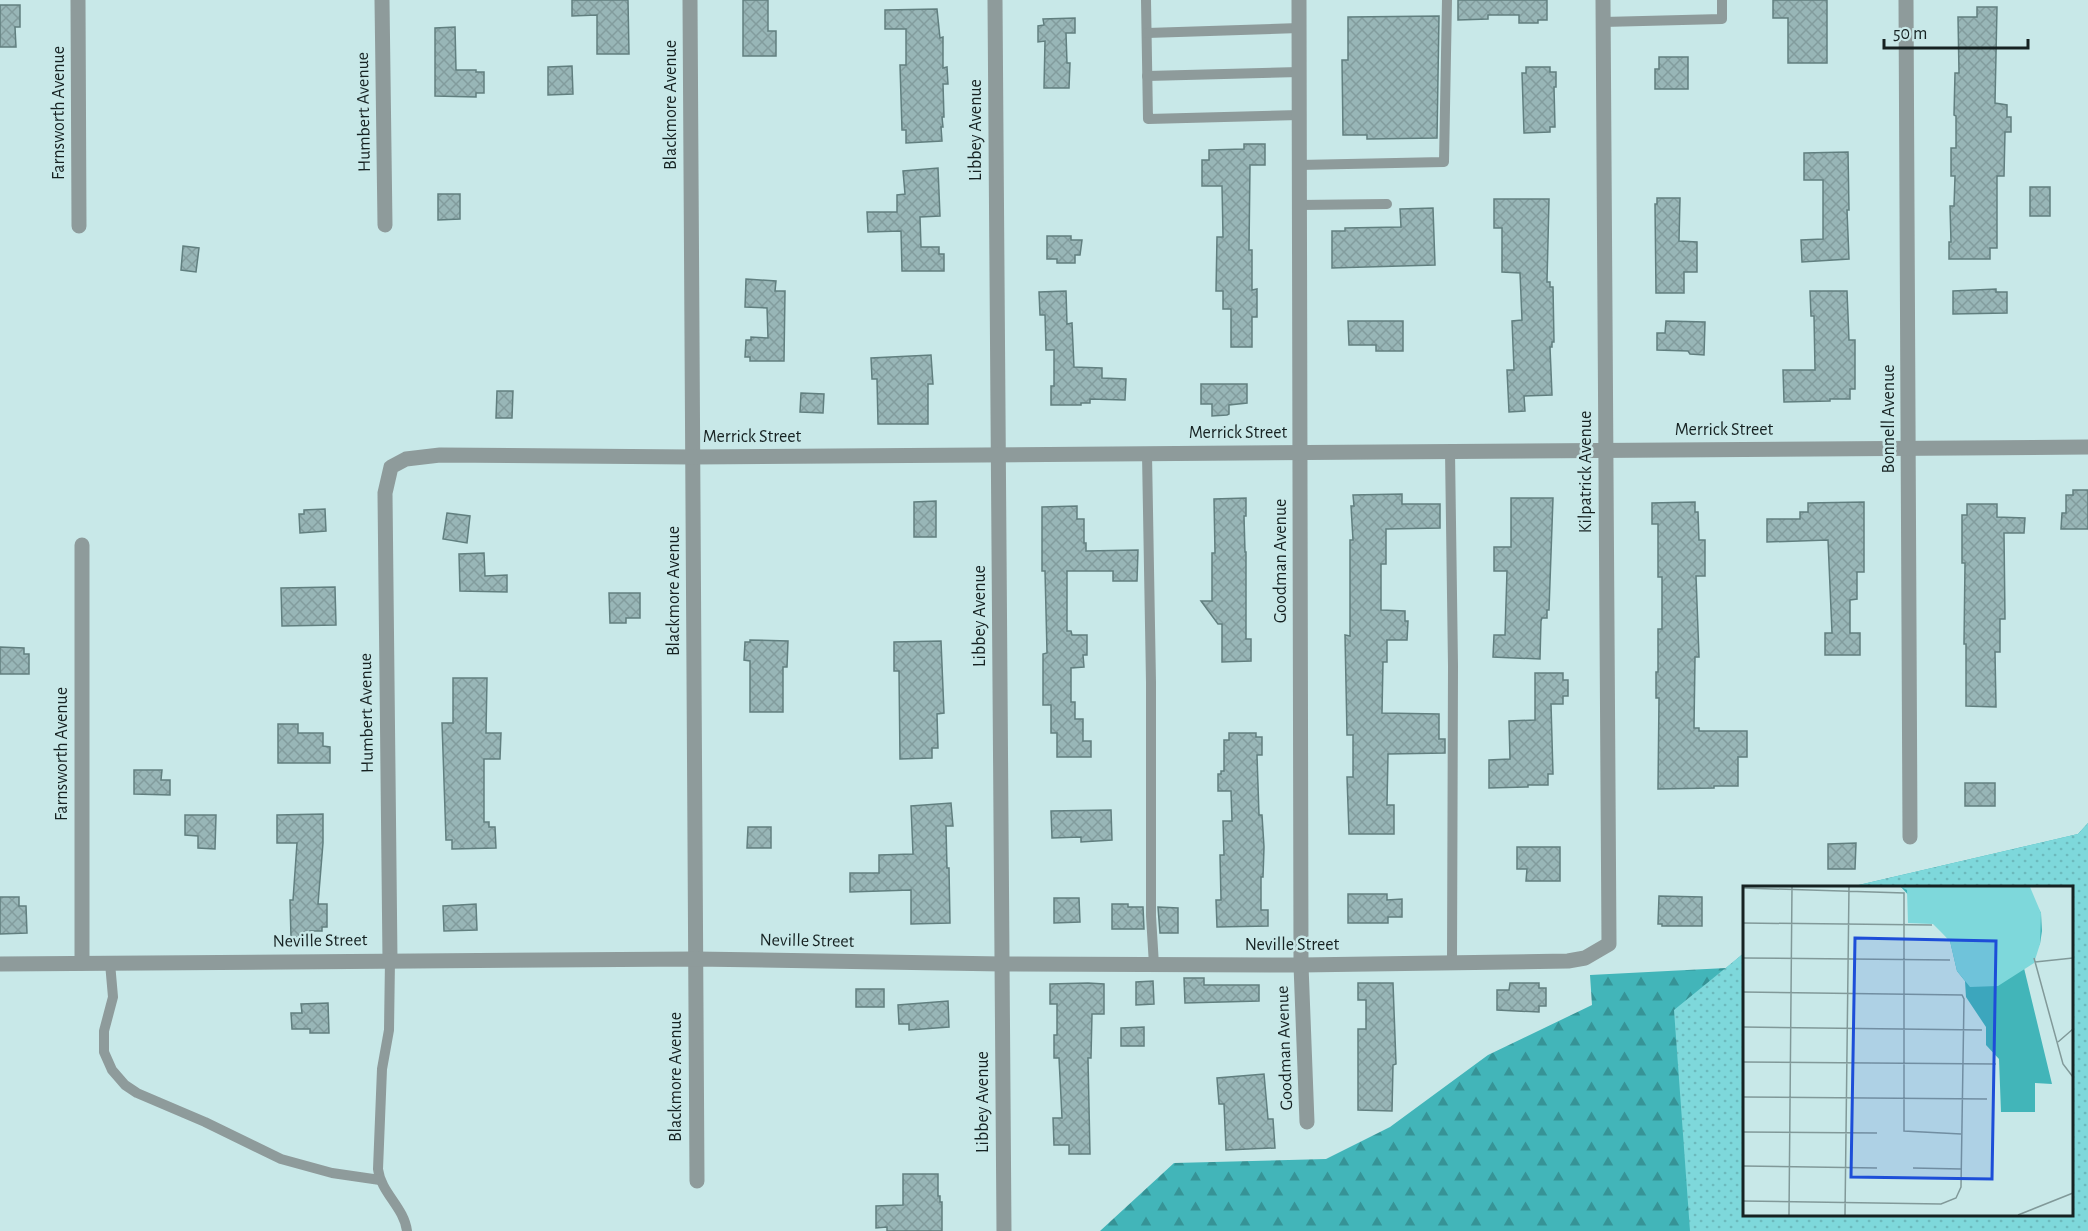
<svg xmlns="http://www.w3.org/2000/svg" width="2088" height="1231" font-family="'Alegreya Sans',sans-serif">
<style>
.forest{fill:url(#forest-firs)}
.park{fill:url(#park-dots)}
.building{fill:url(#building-cross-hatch);stroke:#617f7f;stroke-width:1.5}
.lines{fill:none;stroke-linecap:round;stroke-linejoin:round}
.service{stroke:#8e9b9b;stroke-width:10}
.minor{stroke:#8e9b9b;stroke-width:15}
.labels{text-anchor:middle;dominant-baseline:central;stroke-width:5;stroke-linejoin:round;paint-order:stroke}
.street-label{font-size:18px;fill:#162222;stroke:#c8e8e8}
.inset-road{fill:none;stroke:#819999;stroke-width:1.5}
.view{fill:#1d4ed8;fill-opacity:0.15;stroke:#1d4ed8;stroke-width:3}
.inset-edge{fill:none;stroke:#162222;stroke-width:3}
</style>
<defs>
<pattern id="forest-firs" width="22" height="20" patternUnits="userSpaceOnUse" patternTransform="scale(1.5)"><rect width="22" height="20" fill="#42b5b9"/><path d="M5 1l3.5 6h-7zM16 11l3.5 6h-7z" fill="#369396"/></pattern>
<pattern id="park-dots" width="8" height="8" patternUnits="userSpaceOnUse" patternTransform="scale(1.5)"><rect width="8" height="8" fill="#7ed8db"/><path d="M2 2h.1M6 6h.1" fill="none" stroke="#6cb9bc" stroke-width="1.8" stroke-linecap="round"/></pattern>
<pattern id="building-cross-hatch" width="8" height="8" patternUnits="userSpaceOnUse" patternTransform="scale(1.5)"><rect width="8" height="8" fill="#98b6b7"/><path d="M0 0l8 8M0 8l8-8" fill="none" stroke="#829c9d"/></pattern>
</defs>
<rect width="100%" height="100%" fill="#c8e8e8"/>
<path class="forest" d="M2088,823v408h-988l74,-68 152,-4 64,-32 98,-72 104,-50 -2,-30 136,-7 18,-15v261h328v-326l-222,-1 228,-53z"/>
<path class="park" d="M2088,823v408h-398l-16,-221 70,-57v261h328v-326l-222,-1 228,-53z"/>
<g class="building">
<path d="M572,0h56l1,54h-32v-39l-25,1z"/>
<path d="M743,0h25v31h8v25h-33z"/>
<path d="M1458,0h89v20h-9v3h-19v-8h-31v4l-30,1z"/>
<path d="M1773,0h54v63h-39v-45h-15z"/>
<path d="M0,5h20v22h-5l1,20h-16z"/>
<path d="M1977,7h20l-2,96 12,2v12h4v15h-6l-1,44h-7v72h-7v11h-41v-17h2l-1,-36h4l1,-30h-4v-28h5v-32l-2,-1 1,-42h4l-1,-56h19z"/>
<path d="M937,9l3,29 3,-1v31l4,-1 1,17h-5l1,33h-2l1,10h-2l1,14 -36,2v-13h-4l-2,-65h6v-36h-21v-19z"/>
<path d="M1439,16l-2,122 -70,1v-4h-24l-1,-75h6v-43z"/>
<path d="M1075,18v15h-9l1,30h3l-1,25h-25l1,-47 -7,1v-16l6,-1 -1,-6z"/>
<path d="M455,27l1,43h20v2h8v21h-8v4l-41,-1v-68z"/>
<path d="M1659,57h29v32h-33v-20h4z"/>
<path d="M572,66l1,28 -25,1v-28z"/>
<path d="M1526,67h24v5h6v15h-2l1,40h-5v5l-26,1 -2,-60h4z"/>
<path d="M1244,144h21v21h-15l-1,85h3v40l5,-1v28h-5v30h-21v-38h-8v-18h-7l1,-54h6l-1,-51h-20v-26h7v-10l35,-1z"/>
<path d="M1848,152l1,58h-2l2,49 -47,3 -1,-22 22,-1v-59h-19v-27z"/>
<path d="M938,168l2,48 -20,1 1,30h18v7h5v17h-42l-1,-40 -33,1 -1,-20h30v-17l8,-1 -2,-23z"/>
<rect x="2030" y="187" width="20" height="29"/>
<path d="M438,194h22v25l-22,1z"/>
<path d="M1657,198h23l-1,43 18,1v30h-13v21h-28l-1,-89h2z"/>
<path d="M1494,199h55l-2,83h3v5h3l1,55h-2v5h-2l2,48 -28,1 1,15 -16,1 -2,-42h7l-2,-49 10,-1 -2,-47 -18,-1v-44h-8z"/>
<path d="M1433,208l2,57 -103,3v-37h13v-3l56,-1 -1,-18z"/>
<path d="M1047,236h24v4h11l-2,15h-5v8h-18v-4h-10z"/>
<path d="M183,246l16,2 -3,24 -15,-2z"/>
<path d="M746,279l30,2 -1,10h10l-1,70h-34v-4h-5l1,-17h5v-3l17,1 -1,-30 -22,-1z"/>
<path d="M1996,289v3h11v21l-54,1v-23z"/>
<path d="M1066,291l1,33 5,-1 2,44 28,1v10l24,1 -1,21 -35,-1v4h-9v2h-30v-19h3v-36h-8l-1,-35h-5l-1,-23z"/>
<path d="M1810,291h37l2,49h6v49h-5v10h-20v2l-46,1 -1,-32h32l-1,-54h-3z"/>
<path d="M1348,321h55v30h-27v-6h-27z"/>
<path d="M1666,321l39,1 -1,33 -14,-1 -2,-3 -31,-1v-17h8z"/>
<path d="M931,355l2,29h-5v40h-50l-1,-45h-5l-1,-21z"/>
<path d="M1201,384h46v19l-18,2v9l-2,1 -15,1v-12h-11z"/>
<path d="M497,391h16l-1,27h-16z"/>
<path d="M801,393l23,1 -1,19 -23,-1z"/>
<path d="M2073,490h15v39h-27l1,-16h4v-18h7z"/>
<path d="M1402,494v10h38v24l-54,1v35h-5v46l24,1v10h3l-1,19h-20v22h-4l-1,51 57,1v25h6v14l-57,1 -1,51h7v29h-45l-2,-57h6v-42h-6l-2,-100 5,1v-96h3l-2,-34h3l-1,-11z"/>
<path d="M1246,498v18h-2l1,36h1v87h5v22l-29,1v-38h-4l-17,-23h11v-48h3l-1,-54z"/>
<path d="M1511,498h42l-4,112h-2v8h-5l-1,3 -1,38 -47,-2 1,-22h11l2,-64h-13v-24h17z"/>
<path d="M936,501v36h-22v-35z"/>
<path d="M1695,502v10h3l1,28h6v36h-9l3,81h-4l-1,71h5v3h48v26h-9v29h-24v2l-56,1 1,-91h-3v-26h2v-43h4v-52h-4v-53h-6v-21z"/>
<path d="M1864,502v70h-7v27l-7,1v33h10v22h-35v-22h7l-4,-93 -61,2v-23h33v-7h8v-9z"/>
<path d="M1967,504h30v13l28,1 -1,15h-20l1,86h-5v33h-5l1,55 -30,-1v-62h-2l1,-81h-3v-48h5z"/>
<path d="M1077,506v13h7v24h2v8l52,-1 -1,31h-24v-10h-46v60h4l1,4h15v20h-4l1,12 -13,1v34h4v17h8v22h8v16h-34v-24h-6v-28h-8v-51l4,-1 -2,-82h-3v-64z"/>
<path d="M325,509l1,22 -26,2 -1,-19h5v-4z"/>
<path d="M447,513l23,3 -3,27 -24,-4z"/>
<path d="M484,553l1,23 22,-1v17l-47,-1 -1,-37z"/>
<path d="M335,587l1,38 -54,1 -1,-38z"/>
<path d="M609,593h31v25h-14v5h-16z"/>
<path d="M750,640l38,1 -1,26h-4v45h-33v-51l-6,-1 1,-18h5z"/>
<path d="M941,641l3,72 -7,1 1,34h-6v10l-32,1 -1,-88h-5v-29z"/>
<path d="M0,647l24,1v6h5v20h-29z"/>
<path d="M1535,673h28v7h5v16h-5v8h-12l2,70h-5v11h-20v2l-39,1v-28l21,-1 -1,-38 26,-1z"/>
<path d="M453,678h34l-1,55h15l-1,26h-16v63h5v5h6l1,21 -44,1v-9h-6l-4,-117h11z"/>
<path d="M278,724h20v9h25v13l7,1v16h-52z"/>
<path d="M1229,733h27v4h6v18h-5l2,60h3l2,32 -1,30h-2v33h7v16l-51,1 -1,-27h5l-1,-45h4l-1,-34h9l-1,-30h-13v-17h3v-3h3v-31h5z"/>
<path d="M134,770h28l-1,10h9v15l-36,-1z"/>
<rect x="1965" y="783" width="30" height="23"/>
<path d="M951,803l2,23h-7l1,42h2l1,55 -39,1v-34l-61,2v-19h29v-18l34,-1 -2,-48z"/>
<path d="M1111,810l1,30 -31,2v-5l-29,1 -1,-27z"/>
<path d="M323,814v29l-5,61h9v23h-5v4h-12v6h-19l-1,-37h3l4,-57h-20v-28z"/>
<path d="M185,815h31l-1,34 -17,-1v-12l-13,-1z"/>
<path d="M748,827h23v21h-24z"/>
<path d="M1856,843l-1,26h-27v-25z"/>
<path d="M1517,847h43v34h-34l1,-12h-10z"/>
<path d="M1348,894h39v6l15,-1v18h-14v6h-40z"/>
<path d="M1659,896l43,1v29h-40v-2h-4z"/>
<path d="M0,897h19v9h7l1,27 -27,1z"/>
<path d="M1054,898h25l1,24 -26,1z"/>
<path d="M476,904l1,26 -33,1 -1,-25z"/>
<path d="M1112,904h16v3h15l1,22h-32z"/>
<path d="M1158,907l20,1v25h-18z"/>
<path d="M1184,978h20v7h55v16l-74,2z"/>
<path d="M1153,981l1,23 -18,1v-23z"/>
<path d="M1088,983l16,1v30h-12l-1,44h-3l2,96h-21v-9h-15l-1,-27h9l-3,-60h-5v-23h3v-31h-7v-20z"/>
<path d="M1358,983h35l3,81 -3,1 -1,46 -34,-1v-81h8v-29h-8z"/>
<path d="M1510,983h29v5h7v18h-7v6l-42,-2v-20h12z"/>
<rect x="856" y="989" width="28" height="18"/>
<path d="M948,1001l1,26 -40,3v-6h-10l-1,-19z"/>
<path d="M328,1003l1,30h-19v-4h-18l-1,-16h11l-1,-9z"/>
<path d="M1144,1027v19h-23v-18z"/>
<path d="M1264,1074l4,45h5l2,29 -49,2 -2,-46h-5l-2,-26z"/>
<path d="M903,1174h35v22h2v6h2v29h-55v-4l-11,1v-22l27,-1z"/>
</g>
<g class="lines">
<g class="service">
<path d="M1146,0l2,119 151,-4"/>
<path d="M1603,22l119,-3v-19"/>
<path d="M1147,33l152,-5"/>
<path d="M1147,76l152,-4"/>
<path d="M1299,165l145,-3 3,-162"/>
<path d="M1299,205l88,-1"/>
<path d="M1450,451l3,215 -1,297"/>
<path d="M1147,454l4,228v234l3,49"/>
<path d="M390,960l-1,70 -7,39 -4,100c3,24 26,38 29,62"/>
<path d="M110,963l3,34 -9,34v21l8,18 13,15 12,8 68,29 76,37 51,14 48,7"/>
</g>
<g class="minor">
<path d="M78,0l1,226"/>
<path d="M382,0l3,225"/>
<path d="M690,0l7,1181"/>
<path d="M995,0l9,1231"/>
<path d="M1299,0l2,965 6,157"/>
<path d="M1906,0l4,837"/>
<path d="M82,545v418"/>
<path d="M390,960l-5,-467 6,-26 15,-8 34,-4 252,2 1396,-10"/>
<path d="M0,964l695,-5 307,5 299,1 267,-4 17,-3 24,-14 -6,-944"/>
</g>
</g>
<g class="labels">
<g class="street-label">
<text transform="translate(671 105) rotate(-90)">Blackmore Avenue</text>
<text transform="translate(364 112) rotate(-91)">Humbert Avenue</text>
<text transform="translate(59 113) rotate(-90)">Farnsworth Avenue</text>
<text transform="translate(976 130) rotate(-90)">Libbey Avenue</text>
<text transform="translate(1889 419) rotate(-90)">Bonnell Avenue</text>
<text x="1724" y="430">Merrick Street</text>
<text x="1238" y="433">Merrick Street</text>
<text x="752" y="437">Merrick Street</text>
<text transform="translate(1586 472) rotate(-90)">Kilpatrick Avenue</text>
<text transform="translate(1281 561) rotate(-90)">Goodman Avenue</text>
<text transform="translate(674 591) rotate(-90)">Blackmore Avenue</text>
<text transform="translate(980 616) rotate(-90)">Libbey Avenue</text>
<text transform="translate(367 713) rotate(-91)">Humbert Avenue</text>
<text transform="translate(62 754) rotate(-90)">Farnsworth Avenue</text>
<text transform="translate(320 941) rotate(-1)">Neville Street</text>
<text transform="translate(807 941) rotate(1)">Neville Street</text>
<text x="1292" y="945">Neville Street</text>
<text transform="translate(1285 1048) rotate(-92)">Goodman Avenue</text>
<text transform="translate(676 1077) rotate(-90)">Blackmore Avenue</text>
<text transform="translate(983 1102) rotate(-90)">Libbey Avenue</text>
</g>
</g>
<g transform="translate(1743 886)">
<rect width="330" height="330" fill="#c8e8e8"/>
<path d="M158,1h125l15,26 1,18 -2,13 -17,20 29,120 -17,-1v29h-34l-2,-53 -13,-14v-18l-20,-30 -1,-16 -8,-10 -7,-30z" fill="#42b5b9"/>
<path d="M158,1h129l11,26 -1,31 -6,19 -36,23 -28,1 -13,-16 -7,-30 -17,-17 -25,-1 -1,-33z" fill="#7ed8db"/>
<path class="inset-road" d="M0,2l161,5v238l57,3M0,37l189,2M0,72l207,2M291,72l29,106 10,13M292,76l38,-4M0,106l219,3 2,4 -3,188 -5,11 -15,6 -198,-3M0,141l239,3M315,156l15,-13M0,176l253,2M0,211l244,2M0,246l134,1M0,280l134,2M170,282l48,1M46,329l3,-328M102,329l4,-328M275,329l55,-22"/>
<path class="view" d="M112,52l141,3 -4,238 -141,-2z"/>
<rect width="330" height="330" class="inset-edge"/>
</g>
<path d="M1884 39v9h144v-9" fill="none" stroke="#162222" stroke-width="3"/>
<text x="1893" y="39" font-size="18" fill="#162222" stroke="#c8e8e8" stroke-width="4.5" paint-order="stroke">50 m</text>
</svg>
